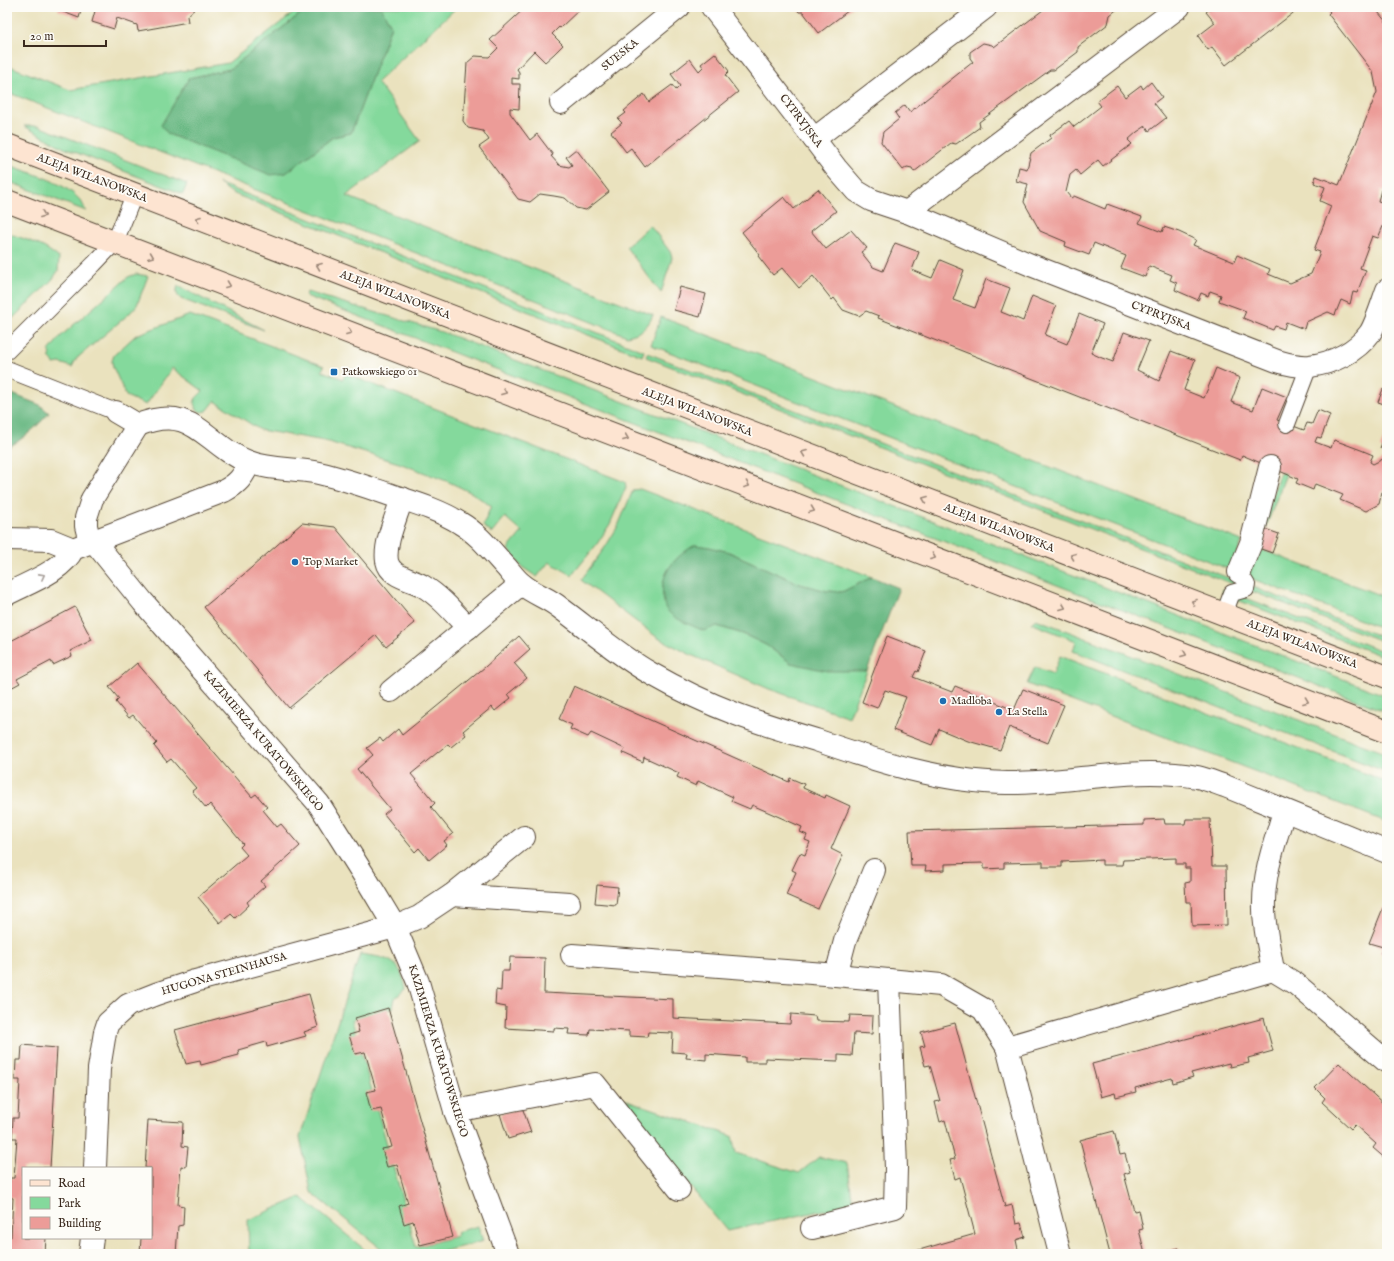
<svg xmlns="http://www.w3.org/2000/svg" width="1394" height="1261" font-family="'IM FELL English',serif">
<style>
.green{fill:#84d99c;stroke:#60825d}
.forest{fill:#6bb984;stroke:#537251}
.building{fill:#ec9c98}
.lines{fill:none;stroke-linecap:round;stroke-linejoin:round}
.lane-casing{stroke:#554636;stroke-width:18}
.street-casing{stroke:#554636;stroke-width:24}
.secondary-casing{stroke:#554636;stroke-width:24}
.lane{stroke:#fff;stroke-width:16}
.street{stroke:#fff;stroke-width:22}
.secondary{stroke:#fde4d1;stroke-width:22}
.oneway{stroke:#9c8778}
.oneway2{stroke:#a79f9a}
.poi-dot{fill:#1f6fb2;stroke:#fdfcf7;stroke-width:1.5}
.labels{text-anchor:middle;dominant-baseline:central;stroke-width:3.5;stroke-linejoin:round;paint-order:stroke}
.street-label{font-size:11px;fill:#3b2a1e;stroke:#fdfcf7}
.poi-label{font-size:11px;fill:#3b2a1e;stroke:#fdfcf7;text-anchor:start}
</style>
<rect width="100%" height="100%" fill="#fdfcf7"/>
<filter id="ink" filterUnits="userSpaceOnUse"><feTurbulence type="fractalNoise" baseFrequency=".025" numOctaves="2"/><feDisplacementMap in="SourceGraphic" scale="8" xChannelSelector="R" yChannelSelector="G"/><feConvolveMatrix kernelMatrix="1 2 1 2 8 2 1 2 1" color-interpolation-filters="sRGB"/></filter>
<filter id="wash" filterUnits="userSpaceOnUse"><feTurbulence type="fractalNoise" baseFrequency=".012" numOctaves="4" result="noise"/><feDisplacementMap in="SourceGraphic" scale="16" xChannelSelector="R" yChannelSelector="G"/><feGaussianBlur stdDeviation="0.9" result="paint"/><feColorMatrix in="noise" values="0 0 0 0 0 0 0 0 0 0 0 0 0 0 0 0 0 1.4 0 .05"/><feComposite in="paint" operator="in"/></filter>
<g filter="url(#wash)">
<rect width="100%" height="100%" fill="#eae2be"/>
<g class="green">
<path d="M301,7h8l-79,62 -41,9 -21,56 103,40 15,-1 47,-36 18,-4 40,-107 -10,-19h76l-80,75 43,59 -74,55 307,119c-5,12 -12,18 -26,21l-620,-244v-27l63,25 158,-27z"/>
<path d="M24,126h14l149,58 -4,10 -119,-46z"/>
<path d="M7,164c24,10 55,16 73,36 3,3 4,8 6,11l-79,-30z"/>
<path d="M218,183l426,168 -2,5 -146,-57 -264,-106z"/>
<path d="M650,225l21,28 1,5 -11,35 -35,-46z"/>
<path d="M7,233c18,6 38,12 52,25l-1,13 -6,9 -45,44z"/>
<path d="M136,274l12,2 -11,29 -7,8 -54,46 -4,8 -12,-4 -6,1 -4,-6 -1,-7 12,-15 67,-59z"/>
<path d="M178,286l86,44 -83,-31c-5,-4 -5,-7 -3,-13z"/>
<path d="M307,292l138,41 942,363v16l-1081,-416z"/>
<path d="M190,315l134,51 -2,5 21,8 3,-5 279,108 1,5 -16,37 -13,20 -25,31 -23,-13 -12,15 -15,-10 -14,-18 14,-17 -17,-15 -13,16 -9,-7 8,-20 -19,-13 -23,-11 -50,-19 -74,-22 -65,-11 -45,-29 -8,10 -6,1 -5,-3 -2,-6 2,-5 7,-7 -31,-23 -26,37 -20,-9 -13,-29 -1,-6 2,-6 22,-20z"/>
<path d="M661,317l581,224 -11,29 -580,-225z"/>
<path d="M647,353l587,227 -1,4 -587,-227z"/>
<path d="M1280,472l6,2 -28,74 129,50v32l-140,-53z"/>
<path d="M640,489l232,88 -30,15 -15,-1 -27,-7 -71,-32 -20,-5 -14,-2 22,81 26,8 23,11 25,18 76,8 -18,46 -80,-28 -78,-34 -33,-17 -77,-58 25,-34 12,-20 15,-36z"/>
<path d="M1247,585l140,54v4l-141,-54z"/>
<path d="M1223,589l164,64v5l-165,-64z"/>
<path d="M1036,619l351,135v18l-314,-121 3,-10 -45,-18z"/>
<path d="M1060,656l327,126v40l-360,-138 8,-17 18,7z"/>
<path d="M360,954c27,4 40,4 46,35l-11,9 -2,10 -41,12 64,227 41,-11 -1,-4 22,-6 5,15 -50,13h-45l-77,-62 -11,-55z"/>
<path d="M615,1096l117,40 4,17 63,20 20,-16 28,6 6,41 -126,27z"/>
<path d="M301,1197l69,57h-121l-1,-34z"/>
</g>
<g class="forest">
<path d="M309,7h72l10,19 -40,107 -18,4 -47,36 -15,2 -103,-41 -7,-9 28,-47 41,-9z"/>
<path d="M7,392l33,13 9,8c-12,14 -26,26 -42,35z"/>
<path d="M695,545l14,2 20,5 71,32 27,7 15,1 30,-15 27,11 -32,83h-40l-36,-8 -25,-18 -23,-11 -26,-8 -13,5c-12,-6 -30,-11 -38,-22 -2,-3 -2,-9 -3,-12 -4,-24 13,-41 32,-52z"/>
</g>
<g id="blocks">
<g class="building">
<path d="M59,7h23l-3,11 -21,-8z"/>
<path d="M83,7h114l-10,9 1,6 -50,9 -1,-6 -20,-7 -3,11 -22,-7 3,-11z"/>
<path d="M526,7h56l-22,21 -1,-1 -7,7 11,11 -9,9 -9,8 -11,-11 -17,18 2,3v7l-7,-1v6h8l-1,25 -9,-1v5l20,27 7,-6 16,21 -2,1 8,9 10,2 3,-2 -6,-8 10,-8 33,43 -23,18 -10,-2 -11,-10 -11,-2 -14,-2 -10,8 -12,-3 -39,-52 10,-7 -6,-9 -15,-3 -5,-7 4,-58 8,-7 14,1 9,-9 -8,-8z"/>
<path d="M593,7h11l-6,5z"/>
<path d="M795,7h58l-34,26 -16,-21h-4z"/>
<path d="M1047,7h73l-10,8 -2,9 -30,23v5l-24,18h-4l-71,52 1,5 -24,17 -5,-1 -37,29 -2,-4 -5,-1 -4,3 -22,-28 2,-10 16,-13 -4,-6 10,-8 5,7 63,-50 -3,-4v-6l13,-9 9,2 2,2z"/>
<path d="M1212,7h82l3,3 -71,55 -14,-18 -4,3 -10,-14 17,-13 -9,-11z"/>
<path d="M1326,7h48l13,16v166l-1,3 -5,-2 -3,11 7,2 -3,7 5,2v5l-9,21 -6,-2 -12,32 6,2 -9,23 -4,-1 -3,12 -9,-4 -6,15 -7,-3 -22,10 -2,7 -18,-7 -2,7 -9,-3 -2,4 -30,-12 3,-7 -27,-10 2,-6 -11,-4 -2,5 -7,-3 -3,7 -23,-10 2,-7 -7,-3 2,-5 -23,-9 -4,11 -24,-9 5,-12 -32,-13 -5,12 -24,-9 1,-4 -26,-11 -16,-29 4,-18 -12,-3 3,-14 8,2 4,-16 20,-15 -1,-3 19,-14 5,6 27,-21 -4,-5 20,-15 8,11 16,-12 2,4 8,-7 11,15 -8,6 12,15 -17,13 -3,-5 -9,6 -9,8 4,4 -29,22 -5,-6 -18,15 -4,-5 -6,5 -4,17 5,6 3,-2 31,13 2,-5 35,13 -3,6 23,9 2,-5 15,5 17,8 -3,5 41,17 3,-7 33,14 -2,5 22,9 21,-9 9,-22 -6,-2 17,-44 -11,-5 5,-14 -11,-4 2,-7 23,9 38,-93 -4,-20 -45,-58 2,-2z"/>
<path d="M715,53l14,18 -4,4 13,17 -93,75 -14,-19 -5,4 -15,-20 11,-9 -4,-4 8,-6 -2,-2 20,-17 5,8 23,-17 4,5 4,-4 -9,-12 19,-15 9,12 4,-4 -2,-3z"/>
<path d="M818,189l18,22 -25,20 15,18 25,-19 16,18 -6,4 12,15 10,4 12,-28 24,9 -7,18 20,8 8,-18 24,10 -11,30 22,8 11,-29 24,9 -9,24 10,4 12,5 9,-25 24,10 -11,29 22,9 12,-30 24,10 -12,29 11,5 11,4 11,-30 25,9 -12,29 22,11 12,-30 24,9 -11,30 20,8 12,-30 24,10 -9,24 22,8 9,-23 25,10 -10,23 27,10 3,-7 5,1 6,-14 12,5 -9,23 -4,-1 -2,5 16,6 3,-8 27,10 12,5 -3,7 3,2 14,-7v33l-5,2 -3,12 -13,7 -26,-11 3,-5 -28,-11 -2,6 -17,-7 2,-4 -56,-24 -2,5 -18,-7 -321,-126 -23,-9 1,-2 -13,-5 -7,5 -16,-6 -9,-12 -2,2 -19,-24 -14,12 -17,-20 -9,7 -15,-19 2,-1 -18,-23 42,-35 10,12z"/>
<path d="M680,287l26,7 -6,23 -26,-7z"/>
<path d="M1383,389l4,2v14l-9,-3z"/>
<path d="M1385,435l2,1v15l-7,-3z"/>
<path d="M302,523l33,4 80,96 -29,24 -10,-12 -87,73 -85,-101 39,-32z"/>
<path d="M1265,529l14,5 -7,19 -14,-5z"/>
<path d="M75,607l17,33 -22,11 2,5 -19,9 -2,-4 -34,18 3,4 -13,7v-47z"/>
<path d="M519,636l11,13 -16,14 13,15 -19,16 3,4 -16,13 -3,-4 -29,24 3,4 -15,12 -3,-3 -37,30 24,29 -4,4 22,27 -9,7 3,4 -18,15 -10,-12 -4,4 -31,-38 6,-5 -33,-40 16,-14 -6,-7 13,-10 3,4 15,-13 4,6 83,-68z"/>
<path d="M887,636l39,15 -8,21 -2,-1 -3,6 39,15 3,-6 59,24 9,-21 41,16 -16,38 -39,-16 -9,23 -32,-9 -29,-12 -7,16 -39,-15 13,-33 -21,-7 -8,18 -15,-6z"/>
<path d="M137,663l115,134 4,-3 11,13 -4,3 14,17 4,-3 19,22 -39,35 4,5 -18,16 2,3 -14,13 -4,-4 -11,9 -22,-26 49,-42 -7,-8 3,-3 -33,-40 -4,4 -14,-17 4,-3 -25,-29 -4,3 -13,-16 3,-3 -24,-28 -4,3 -13,-16 3,-3 -10,-12z"/>
<path d="M574,686l215,96 1,-4 14,6 -1,4 22,10 1,-3 24,11 -19,43 12,6 -25,54 -32,-14 10,-23 -4,-2 8,-17 5,2 5,-13 -5,-2 2,-5 -7,-3 2,-5 -50,-22 -2,4 -19,-8 2,-4 -35,-16 -2,5 -19,-9 2,-4 -35,-16 -1,5 -20,-9 2,-4 -34,-16 -3,4 -18,-8 2,-4 -13,-6z"/>
<path d="M1164,819l1,5h20l1,-5h24l2,47h14l1,59 -35,1 -1,-24h-5l-1,-19 5,-1v-14h-5v-4h-9v-6l-53,2 -1,5h-20v-5l-40,2v5h-19v-5l-39,1v5l-20,1v-6l-39,1v6l-20,1 1,-5h-15l-2,-35 235,-6v-5z"/>
<path d="M597,885l21,2 -2,18 -21,-2z"/>
<path d="M1383,908l4,2v45l-6,-2 2,-6 -14,-4z"/>
<path d="M510,957l35,1 -1,35 129,6v19l117,6 1,-10 24,2 1,5 33,1 1,-7 23,1 -1,18 -18,-1 -2,23 -14,-1v6l-73,-3v4h-20v-5l-39,-3v6l-20,-2 1,-5 -15,-1 1,-19 -25,-1 -1,5 -18,-1v-5l-39,-2 -1,6 -21,-1 1,-5 -15,-1v3l-49,-3 1,-21 -11,-2 1,-15 5,1 1,-20h7z"/>
<path d="M309,994l9,33 -14,5 2,4 -39,11 -1,-5 -28,8 1,5 -38,10 -1,-4 -14,3 -11,-34z"/>
<path d="M388,1008l65,229 -33,8 -7,-24 -9,3 -5,-18 9,-3 -11,-38 -10,2 -5,-18 10,-2 -11,-38 -10,2 -5,-19 10,-2 -11,-38 -10,2 -6,-19 10,-3 -4,-14z"/>
<path d="M1264,1018l9,33 -25,7 1,5 -19,4 -1,-4 -38,10 2,4 -20,6 -1,-5 -37,10 1,4 -20,5 -1,-4 -14,4 -9,-33z"/>
<path d="M955,1023l50,184 7,-2 4,19 5,-1 4,14 -9,3 3,14h-114l70,-20 -15,-57 -5,2 -5,-19 5,-1 -10,-39 -5,2 -5,-20 5,-1 -10,-36 -5,1 -5,-19 5,-1 -4,-14z"/>
<path d="M22,1045l35,3 -7,120h-27v70h23l-1,16h-38v-17h4l2,-39 -5,-1 2,-19h4l3,-40h-5l1,-20h5l2,-38h-5l1,-20h5z"/>
<path d="M1339,1063l48,44v53l-14,-12 3,-4 -21,-19 -4,4 -29,-27 3,-4 -10,-10z"/>
<path d="M522,1107l9,25 -23,7 -8,-25z"/>
<path d="M148,1120l35,2 -1,24 6,1 -2,20 -5,-1 -3,39 6,1 -1,19 -5,1 -2,28h-36l1,-16h10v-70h-6z"/>
<path d="M1114,1131l6,24 5,-1 5,18 -6,2 10,37 5,-1 4,19 -4,1 6,24h-35l-30,-114z"/>
<path d="M1179,1248l1,6h-23v-1z"/>
</g>
</g>
</g>
<g filter="url(#ink)">
<use href="#blocks" fill-opacity="0" stroke="#554636" stroke-width="1"/>
<g class="lines">
<defs>
<g id="lane">
<path d="M7,351l87,-87 21,-22 19,-47"/>
<path d="M7,369l109,43"/>
<path d="M1287,424l22,-58"/>
<path d="M1224,614l8,-21 14,-4 1,-4 -8,-13"/>
</g>
<g id="street">
<path d="M712,7l102,132 22,29 20,23 15,9 36,12 124,53 246,96c10,3 21,6 33,5 23,-3 46,-14 60,-33 6,-9 13,-32 17,-43"/>
<path d="M561,103l118,-96"/>
<path d="M814,139l172,-132"/>
<path d="M907,212l272,-205"/>
<path d="M116,412l22,13"/>
<path d="M138,425c57,-23 66,20 111,37 21,8 44,6 65,10 25,5 50,14 74,22 24,8 50,15 72,29 19,11 32,29 47,45 5,6 10,13 16,17 11,9 25,13 36,22 30,22 58,47 91,66 28,16 57,30 86,41 26,10 53,18 80,26 61,21 125,42 191,43 63,1 127,-18 190,-6 9,2 19,6 28,9l162,66"/>
<path d="M138,425l-46,74 -6,19v8l2,8 55,68 176,202 46,73 30,50 23,55 37,129 53,143"/>
<path d="M402,498c-5,18 -18,45 -15,63 3,16 24,18 36,25 18,11 31,27 45,42"/>
<path d="M7,539l44,1 22,9"/>
<path d="M1239,572l12,-29 19,-76"/>
<path d="M7,594c21,-11 56,-23 66,-45l151,-58c13,-7 20,-14 25,-29"/>
<path d="M391,691l130,-107"/>
<path d="M452,895l117,8"/>
<path d="M572,955l253,19 116,11 42,24 24,38"/>
<path d="M1273,970c-4,-23 -10,-46 -9,-68 0,-31 12,-62 20,-91"/>
<path d="M836,975l9,-34 29,-71"/>
<path d="M455,1111l140,-27 84,105"/>
<path d="M95,1168l4,-99 6,-37 3,-9 20,-18 28,-11 39,-13 200,-54 24,-10 33,-22 72,-58"/>
<path d="M812,1228l83,-21 1,-39 -7,-188"/>
<path d="M90,1254l2,-16"/>
<path d="M1060,1254l-53,-207 266,-77 23,14 91,78"/>
</g>
<g id="secondary">
<path d="M7,145l1380,532"/>
<path d="M7,201l1380,531"/>
</g>
</defs>
<use href="#lane" class="lane-casing"/>
<use href="#street" class="street-casing"/>
<use href="#secondary" class="secondary-casing"/>
<use href="#lane" class="lane"/>
<use href="#street" class="street"/>
<use href="#secondary" class="secondary"/>
</g>
<defs><path id="oneway-chevron" d="M-2-3.5L2.5 0L-2 3.5" fill="none" stroke-width="1.6" stroke-linecap="round" stroke-linejoin="round"/></defs>
<g class="oneway">
<use href="#oneway-chevron" transform="translate(43 215) rotate(21)"/>
<use href="#oneway-chevron" transform="translate(198 219) rotate(-159)"/>
<use href="#oneway-chevron" transform="translate(151 256) rotate(22)"/>
<use href="#oneway-chevron" transform="translate(319 266) rotate(-159)"/>
<use href="#oneway-chevron" transform="translate(228 285) rotate(21)"/>
<use href="#oneway-chevron" transform="translate(349 332) rotate(21)"/>
<use href="#oneway-chevron" transform="translate(504 392) rotate(21)"/>
<use href="#oneway-chevron" transform="translate(626 438) rotate(21)"/>
<use href="#oneway-chevron" transform="translate(804 453) rotate(-159)"/>
<use href="#oneway-chevron" transform="translate(747 485) rotate(21)"/>
<use href="#oneway-chevron" transform="translate(925 499) rotate(-159)"/>
<use href="#oneway-chevron" transform="translate(812 510) rotate(21)"/>
<use href="#oneway-chevron" transform="translate(1073 556) rotate(-159)"/>
<use href="#oneway-chevron" transform="translate(933 557) rotate(21)"/>
<use href="#oneway-chevron" transform="translate(1194 602) rotate(-159)"/>
<use href="#oneway-chevron" transform="translate(1063 607) rotate(21)"/>
<use href="#oneway-chevron" transform="translate(1184 654) rotate(21)"/>
<use href="#oneway-chevron" transform="translate(1306 701) rotate(21)"/>
</g>
<use class="oneway2" href="#oneway-chevron" transform="translate(42 576) rotate(-28)"/>
</g>
<g class="poi-dot">
<rect x="330" y="368" width="8" height="8" rx="2"/>
<circle cx="295" cy="562" r="4"/>
<circle cx="943" cy="701" r="4"/>
<circle cx="999" cy="712" r="4"/>
</g>
<g class="labels">
<g class="street-label">
<text transform="translate(620 55) rotate(-39)">SUESKA</text>
<text transform="translate(801 121) rotate(53)">CYPRYJSKA</text>
<text transform="translate(92 178) rotate(21)">ALEJA WILANOWSKA</text>
<text transform="translate(395 295) rotate(21)">ALEJA WILANOWSKA</text>
<text transform="translate(1161 316) rotate(21)">CYPRYJSKA</text>
<text transform="translate(697 412) rotate(21)">ALEJA WILANOWSKA</text>
<text transform="translate(999 528) rotate(21)">ALEJA WILANOWSKA</text>
<text transform="translate(1302 644) rotate(21)">ALEJA WILANOWSKA</text>
<text transform="translate(263 741) rotate(50)">KAZIMIERZA KURATOWSKIEGO</text>
<text transform="translate(224 974) rotate(-16)">HUGONA STEINHAUSA</text>
<text transform="translate(438 1051) rotate(73)">KAZIMIERZA KURATOWSKIEGO</text>
</g>
<g class="poi-label">
<text x="342" y="372">Patkowskiego 01</text>
<text x="303" y="562">Top Market</text>
<text x="951" y="701">Madloba</text>
<text x="1007" y="712">La Stella</text>
</g>
</g>
<rect width="1394" height="1261" fill="none" stroke="#fdfcf7" stroke-width="24"/>
<rect x="22" y="1167" width="130" height="72" fill="#fdfcf7" stroke="#afa8a0"/>
<rect x="30" y="1180" width="20" height="6" fill="#fde4d1" stroke="#afa8a0"/>
<text x="58" y="1187" font-size="12" fill="#3b2a1e">Road</text>
<rect x="30" y="1197" width="20" height="12" fill="#84d99c" stroke="#afa8a0"/>
<text x="58" y="1207" font-size="12" fill="#3b2a1e">Park</text>
<rect x="30" y="1217" width="20" height="12" fill="#ec9c98" stroke="#afa8a0"/>
<text x="58" y="1227" font-size="12" fill="#3b2a1e">Building</text>
<path d="M24 40v6h82v-6" fill="none" stroke="#3b2a1e" stroke-width="2"/>
<text x="30" y="40" font-size="12" fill="#3b2a1e" stroke="#fdfcf7" stroke-width="3" paint-order="stroke">20 m</text>
</svg>
